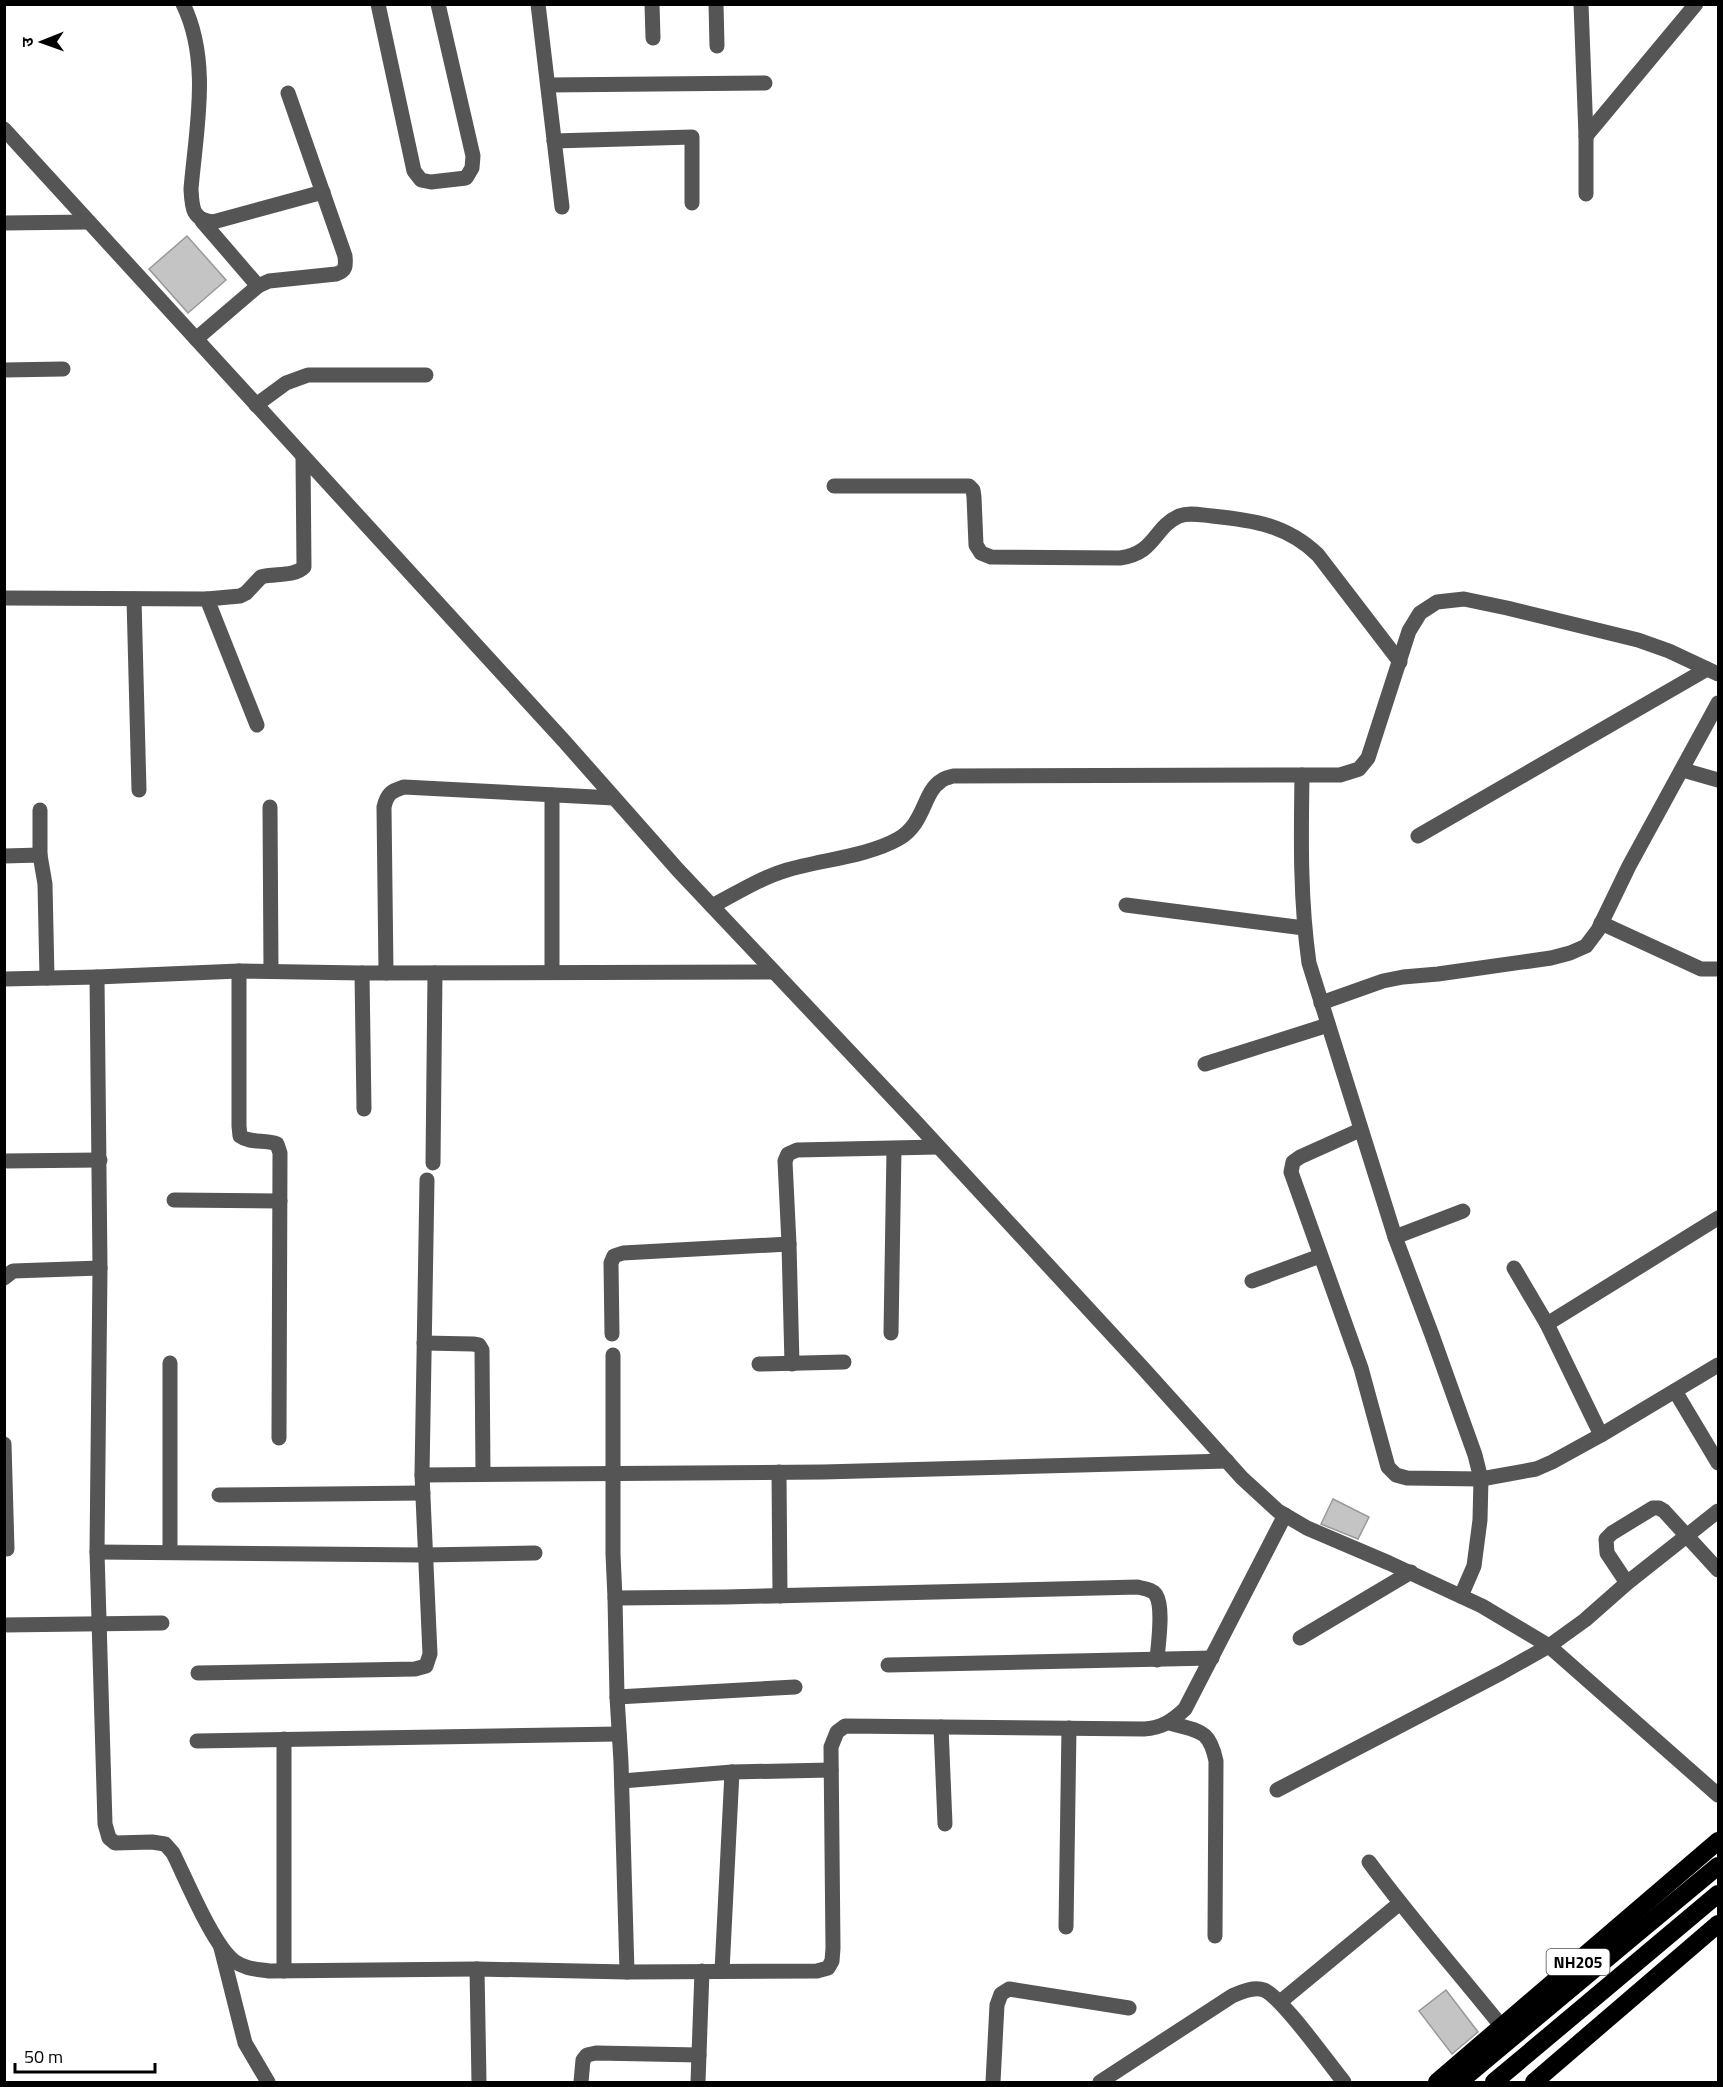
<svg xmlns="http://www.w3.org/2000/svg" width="1723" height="2087" font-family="'Titillium Web','Noto Sans Devanagari',sans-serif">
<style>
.building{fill:#c4c4c4;stroke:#999;stroke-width:1.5}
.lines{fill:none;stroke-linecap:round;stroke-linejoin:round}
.minor{stroke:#555;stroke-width:15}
.highway{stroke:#000;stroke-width:18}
.labels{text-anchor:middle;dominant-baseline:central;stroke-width:4.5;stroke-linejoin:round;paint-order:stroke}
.shield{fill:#fff;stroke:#4c4c4c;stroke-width:1.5}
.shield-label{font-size:16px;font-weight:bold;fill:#000}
</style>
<rect width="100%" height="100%" fill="#fff"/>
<g class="building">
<path d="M187,236l39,44 -38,33 -39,-44z"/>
<path d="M1333,1499l36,18 -11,22 -37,-15z"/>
<path d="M1446,1990l32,42 -26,22 -33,-43z"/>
</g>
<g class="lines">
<g class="minor">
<path d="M183,4c28,57 13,125 8,185 1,19 1,30 22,33l110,-30"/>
<path d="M378,4l36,167 7,9 10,2 35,-4 6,-10 1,-12 -35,-152"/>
<path d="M538,4l24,203"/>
<path d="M652,4l1,34"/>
<path d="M716,4l1,42"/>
<path d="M1581,4l5,132v58"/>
<path d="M548,85l217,-2"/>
<path d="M4,129l560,612 114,129 235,249 229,248 100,111 36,33 29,17 82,35 93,43 67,40 169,149"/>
<path d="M1586,136l110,-132"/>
<path d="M554,141l138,-4v66"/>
<path d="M202,221l56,65"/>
<path d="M4,223l85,-1"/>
<path d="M196,339l62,-53 11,-5 67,-7c10,-3 10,-8 9,-18l-57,-163"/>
<path d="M4,370l59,-1"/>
<path d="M256,405l30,-22 22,-8h118"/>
<path d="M834,486h135l4,4 1,7 2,48 5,8 10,4 129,1c36,-5 33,-30 59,-42 10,-4 22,-1 33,0 41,4 75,9 106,39l82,107"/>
<path d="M4,598l203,1"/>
<path d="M134,599l5,191"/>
<path d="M257,725l-50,-126 33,-3 6,-3 15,-16c13,-4 33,0 43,-10l-1,-111"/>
<path d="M1683,770l35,10"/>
<path d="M1302,775c-1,63 -2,125 7,188l86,274 37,98 43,120 6,24 -1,41 -6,46 -13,30"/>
<path d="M270,807l1,164"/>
<path d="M40,810v45"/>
<path d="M1418,836l289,-167"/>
<path d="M4,856l36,-1 5,29 2,94"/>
<path d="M1126,905l178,23"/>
<path d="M712,906c25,-13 48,-28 75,-36 34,-10 81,-14 111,-31 27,-15 25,-47 43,-58 3,-3 9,-4 12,-5l349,-1h38l19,-6 9,-11 41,-127 11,-18 17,-11 27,-3 43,9 131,32 31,11 49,23"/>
<path d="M1601,923l100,46h17"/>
<path d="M239,971v155l1,10c11,8 25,3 37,8l3,9 -1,285"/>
<path d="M552,972v-177"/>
<path d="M362,973l2,136"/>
<path d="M386,973l-2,-166c3,-13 7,-16 20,-20l210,11"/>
<path d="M4,979l93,-2"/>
<path d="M1321,1003l62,-22 20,-4 35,-3 113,-16 19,-5 16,-7 12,-16 31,-64 89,-163"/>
<path d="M1205,1064l123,-39"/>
<path d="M1360,1130l-60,27 -7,5 -2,10 70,196 27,99 8,8 11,3 74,1 55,-10 16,-7 49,-27 117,-70"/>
<path d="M4,1161l96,-1"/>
<path d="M433,1163l2,-190"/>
<path d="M174,1200l106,1"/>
<path d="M1395,1237l68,-26"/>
<path d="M789,1244l3,120"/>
<path d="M1514,1268l33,56 54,111"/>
<path d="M4,1278l9,-7 87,-3"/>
<path d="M1252,1281l68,-25"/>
<path d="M1547,1324l171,-106"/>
<path d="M891,1333l3,-184"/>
<path d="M612,1334l-1,-71 3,-7 9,-3 166,-9 -4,-83 3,-7 9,-4 141,-3"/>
<path d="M424,1343l49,1 6,1 3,5 1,124"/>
<path d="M613,1355v199l2,44 2,99 4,65 6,210"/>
<path d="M759,1364l85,-2"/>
<path d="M1675,1391l43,72"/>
<path d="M4,1444l3,105"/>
<path d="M779,1472l1,124"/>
<path d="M422,1475l401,-3 404,-11"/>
<path d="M219,1495l204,-2"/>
<path d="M170,1551v-188"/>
<path d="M97,1552l327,3 111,-2"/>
<path d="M1627,1583l-20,-30 -1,-14 6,-6 41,-25h6l5,3 54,59"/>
<path d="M615,1598l111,-1 412,-10c6,2 14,2 18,8 8,13 2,49 1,65"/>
<path d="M4,1625l158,-2"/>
<path d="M1300,1638l111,-66"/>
<path d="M888,1665l324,-7"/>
<path d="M198,1673l217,-4 11,-3 4,-12 -8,-179 5,-295"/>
<path d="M617,1697l178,-10"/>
<path d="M1170,1723c29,9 39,5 46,38l-1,175"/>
<path d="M941,1727l4,97"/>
<path d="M284,1739v232"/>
<path d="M197,1741l422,-7"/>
<path d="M622,1781l110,-9 99,-2"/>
<path d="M1277,1790l224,-117 48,-27 36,-26 42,-37 91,-72"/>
<path d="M1369,1862c42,57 89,110 133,165"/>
<path d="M1066,1927l3,-199"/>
<path d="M221,1948l24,95 23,39"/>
<path d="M477,1969l-208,2c-12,-2 -24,-2 -35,-10 -21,-16 -48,-82 -61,-108l-8,-9 -13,-2 -37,1 -6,-5 -4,-14 -8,-272 3,-284 -3,-291 142,-6 123,2 412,-1"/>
<path d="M722,1971l10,-199"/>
<path d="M1280,2002l120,-99"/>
<path d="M479,2082l-2,-113 150,3 190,-1 11,-3 4,-7 1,-13 -2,-201 6,-15 8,-6 299,3c18,-1 28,-8 41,-20l100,-194"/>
<path d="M581,2082l2,-22 4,-5 9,-2 103,2"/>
<path d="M698,2082l4,-111"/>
<path d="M993,2082l4,-77 4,-11 8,-5 120,19"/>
<path d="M1100,2082l132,-86c9,-4 22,-10 32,-6 18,7 65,74 80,92"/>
</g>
<g class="highway">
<path d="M1437,2082l281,-241"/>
<path d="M1459,2082l177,-148 82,-68"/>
<path d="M1494,2082l224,-188"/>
<path d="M1534,2082l184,-158"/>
</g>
</g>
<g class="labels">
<rect class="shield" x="1546.5" y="1949" width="63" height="26" rx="4.5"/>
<g class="shield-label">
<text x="1578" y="1962">NH205</text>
</g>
</g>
<rect width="1723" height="2087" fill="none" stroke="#000000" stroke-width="12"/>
<g transform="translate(42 42) rotate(269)" stroke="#ffffff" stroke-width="4.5" paint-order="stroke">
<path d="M0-4.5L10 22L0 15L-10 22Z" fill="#000000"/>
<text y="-9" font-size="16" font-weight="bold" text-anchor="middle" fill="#000000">उ</text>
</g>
<path d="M15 2063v9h140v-9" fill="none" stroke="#000000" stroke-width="3"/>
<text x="24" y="2063" font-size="18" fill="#000000" stroke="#ffffff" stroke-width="4.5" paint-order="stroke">50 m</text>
</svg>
